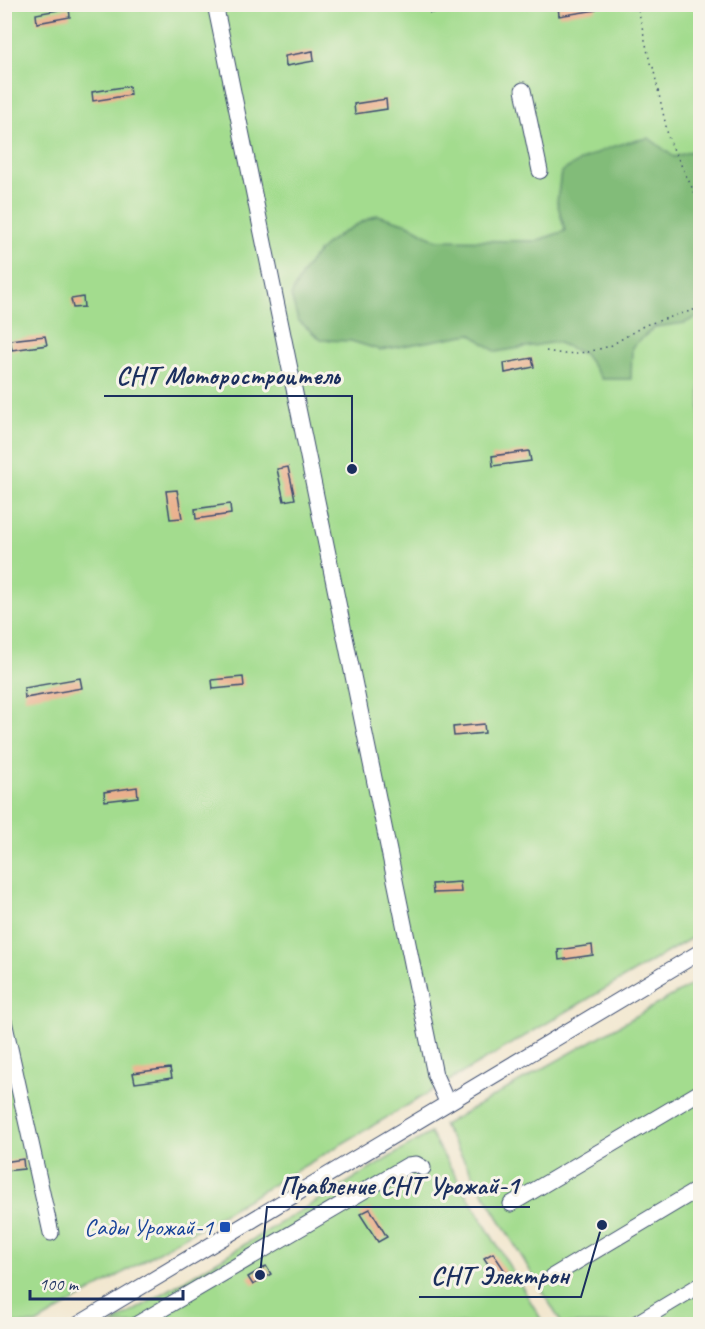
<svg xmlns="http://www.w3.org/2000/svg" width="705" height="1329" font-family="Caveat,sans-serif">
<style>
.green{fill:#a3dc8e;stroke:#5f8676;stroke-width:1.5}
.forest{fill:#82bc79;stroke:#4e766c;stroke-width:1.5}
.building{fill:#eab08d}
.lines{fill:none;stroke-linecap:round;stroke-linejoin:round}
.minor-casing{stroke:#3b4b6f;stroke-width:17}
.path{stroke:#3b4b6f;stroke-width:1.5;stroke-dasharray:1.5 4.5;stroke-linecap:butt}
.minor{stroke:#fff;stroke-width:15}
.transit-dot{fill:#1a4fb4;stroke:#f7f3e8;stroke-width:2}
.labels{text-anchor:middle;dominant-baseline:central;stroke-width:6;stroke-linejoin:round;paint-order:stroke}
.transit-label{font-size:24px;fill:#164399;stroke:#f7f3e8;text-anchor:end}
.leader{fill:none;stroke:#1b2f5e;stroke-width:2}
.callout-dot{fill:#1b2f5e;stroke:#f7f3e8;stroke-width:2}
.callout-label{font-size:26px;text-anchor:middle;font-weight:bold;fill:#1b2f5e;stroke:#f7f3e8;stroke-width:6;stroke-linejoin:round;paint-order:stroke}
</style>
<rect width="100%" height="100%" fill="#f7f3e8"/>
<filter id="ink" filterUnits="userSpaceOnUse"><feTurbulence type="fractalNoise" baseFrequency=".0167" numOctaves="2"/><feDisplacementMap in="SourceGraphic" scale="12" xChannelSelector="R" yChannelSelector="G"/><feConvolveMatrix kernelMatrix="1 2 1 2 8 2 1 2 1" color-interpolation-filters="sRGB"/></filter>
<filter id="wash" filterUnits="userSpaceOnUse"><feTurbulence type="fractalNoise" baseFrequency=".008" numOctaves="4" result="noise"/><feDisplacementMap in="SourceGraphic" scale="24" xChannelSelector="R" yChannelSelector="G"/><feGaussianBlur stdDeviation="1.35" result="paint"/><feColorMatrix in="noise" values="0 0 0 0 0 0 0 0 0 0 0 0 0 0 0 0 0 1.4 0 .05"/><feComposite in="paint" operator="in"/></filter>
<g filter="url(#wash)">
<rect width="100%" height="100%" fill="#f2e7cf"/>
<g class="green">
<path d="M5,5h695v928l-664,391h-31z"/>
<path d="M700,980v344h-138l-119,-199z"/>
<path d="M430,1133l114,191h-432z"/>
</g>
<path class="forest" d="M649,138l25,19 26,-9v167l-15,8 -30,4 -23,20 -1,32h-29l-18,-25 -28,-12 -60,10 -25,-18 -91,16 -29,-9 -30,-1 -23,-20 -7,-24c20,-46 41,-61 86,-81l31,9 28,16 99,1 30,-10 -8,-29 4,-30c29,-18 55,-29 88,-34z"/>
<g id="blocks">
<g class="building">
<path d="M429,4h26v6l-25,3z"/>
<path d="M573,4h23v6l-37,6 -1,-10z"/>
<path d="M69,8l1,9 -33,6 -1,-9z"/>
<path d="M313,51l1,10 -28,5 -1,-10z"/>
<path d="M129,86l1,9 -37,6 -1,-9z"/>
<path d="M386,99l1,10 -32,5 -1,-10z"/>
<path d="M83,297l1,10 -11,1 -2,-9z"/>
<path d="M45,336l2,9 -35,5 -2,-10z"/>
<path d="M532,358l2,9 -29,6 -1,-10z"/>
<path d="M529,451l2,10 -38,5 -1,-10z"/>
<path d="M288,467l7,32 -11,2 -7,-32z"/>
<path d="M177,490l5,28 -12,1 -4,-28z"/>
<path d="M230,504l1,10 -35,5 -1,-10z"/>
<path d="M243,677l1,9 -31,3 -1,-9z"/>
<path d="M80,678l2,10 -57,10 -1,-10z"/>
<path d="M484,724l1,9 -31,3 -1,-9z"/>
<path d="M137,787l1,10 -33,4 -1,-9z"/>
<path d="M460,882l1,10 -28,1 -1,-9z"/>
<path d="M592,945l1,10 -34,5 -1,-10z"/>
<path d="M170,1068l2,10 -37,5 -2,-10z"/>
<path d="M23,1159l1,10 -20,2v-9z"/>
<path d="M370,1209l17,28 -9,5 -18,-28z"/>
<path d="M493,1253l14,21 -9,5 -14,-21z"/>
<path d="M266,1266l5,8 -18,11 -5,-8z"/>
</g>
</g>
</g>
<g filter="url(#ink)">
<use href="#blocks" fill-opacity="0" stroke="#3b4b6f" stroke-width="1.5"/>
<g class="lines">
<defs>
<g id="minor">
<path d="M215,4l220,1071 12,27"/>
<path d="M523,90l17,81"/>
<path d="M4,1021l47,212"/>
<path d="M511,1204l189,-112"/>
<path d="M553,1276l147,-88"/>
<path d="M79,1324l621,-372"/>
<path d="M137,1324l271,-159 8,-1 7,4"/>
<path d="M635,1324l65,-39"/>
</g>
</defs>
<use href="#minor" class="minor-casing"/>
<g class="path">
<path d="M637,4l14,63"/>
<path d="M653,67l16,73 31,64"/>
<path d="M546,351l18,3 24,-2 22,-6 35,-21 55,-17"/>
</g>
<use href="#minor" class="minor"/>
</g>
</g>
<rect class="transit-dot" x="219" y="1221" width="12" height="12" rx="3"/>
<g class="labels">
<g class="transit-label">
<text x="213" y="1227">Сады Урожай-1</text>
</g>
</g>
<path class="leader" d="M352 469L352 396H104M260 1275L267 1207H530M602 1225L581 1297H419"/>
<g class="callout-dot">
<circle cx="352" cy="469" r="6"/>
<circle cx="260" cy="1275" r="6"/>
<circle cx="602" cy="1225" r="6"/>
</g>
<g class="callout-label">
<text x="228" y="384">СНТ Моторостроитель</text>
<text x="399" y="1194">Правление СНТ Урожай-1</text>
<text x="500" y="1284">СНТ Электрон</text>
</g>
<rect width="705" height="1329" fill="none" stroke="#f7f3e8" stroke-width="24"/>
<path d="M30 1290v9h153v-9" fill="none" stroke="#1b2f5e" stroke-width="3"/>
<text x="39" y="1290" font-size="18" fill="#1b2f5e" stroke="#f7f3e8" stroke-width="4.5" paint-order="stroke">100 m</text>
</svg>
